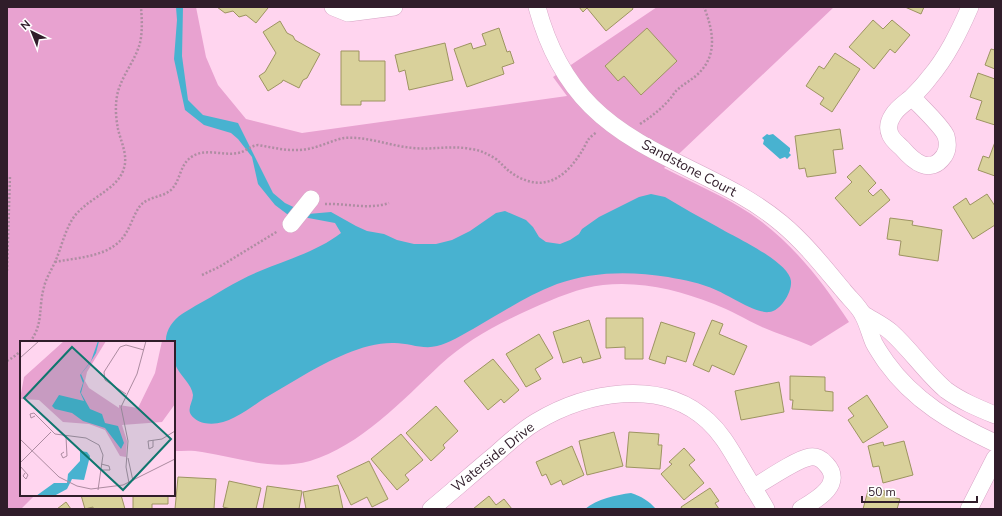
<svg xmlns="http://www.w3.org/2000/svg" width="1002" height="516" font-family="'Nunito Sans',sans-serif">
<style>
.green{fill:#e8a2d0}
.water{fill:#48b2d0}
.building{fill:#d9d19b;stroke:#9d9461}
.lines{fill:none;stroke-linecap:round;stroke-linejoin:round}
.minor-casing{stroke:#d7a5c5;stroke-width:18}
.path{stroke:#ae8da2;stroke-width:2.5;stroke-dasharray:2 2;stroke-linecap:butt}
.minor{stroke:#fff;stroke-width:17}
.labels{text-anchor:middle;dominant-baseline:central;stroke-width:4;stroke-linejoin:round;paint-order:stroke}
.street-label{font-size:14px;fill:#301d2a;stroke:#fff}
.inset-road{fill:none;stroke:#ac8ba0;stroke-width:1}
.view{fill:#0f766e;fill-opacity:0.15;stroke:#0f766e;stroke-width:2}
.inset-edge{fill:none;stroke:#301d2a;stroke-width:2}
</style>
<rect width="100%" height="100%" fill="#ffd5ef"/>
<path class="green" d="M7,7h189l10,50 12,28 28,34 56,14 265,-37 -14,-19 104,-70h177l-170,161c29,15 60,28 87,46 41,28 71,67 98,108l-38,24c-16,-7 -33,-12 -49,-19 -17,-8 -32,-17 -48,-23 -36,-14 -72,-23 -111,-19 -22,2 -50,14 -70,23 -34,15 -66,32 -93,57 -37,35 -80,81 -130,96 -37,10 -71,-3 -108,-9 -9,-2 -19,-1 -28,-1v-109h-153v153h14l-14,14h-14z"/>
<g class="water">
<path d="M176,7h7l-1,49 6,44 15,15 35,8 35,70 12,10 23,11 23,-2 25,14 11,5 17,3 13,6 17,4h22l16,-4 18,-9 26,-18 9,-2 21,9 7,7 6,10 7,5 14,2 10,-4 9,-6 3,-5 17,-12 40,-20 12,-3 14,3c17,10 34,20 51,29 16,10 73,35 75,55 1,11 -10,30 -22,31 -12,2 -41,-17 -53,-22 -15,-7 -32,-10 -48,-13 -37,-6 -75,-6 -111,7 -29,11 -56,29 -84,45 -11,6 -24,14 -36,17 -15,4 -30,-4 -45,-3 -30,0 -63,18 -88,32 -13,8 -26,15 -39,23 -17,11 -39,30 -61,25 -5,-1 -12,-5 -14,-10 -2,-6 3,-12 3,-18 -1,-11 -14,-20 -18,-31 -3,-6 -1,-15 -1,-22h-8c-1,-11 7,-22 16,-28 4,-3 9,-5 13,-8 22,-12 42,-26 65,-35 26,-11 58,-20 81,-38l-6,-10 -48,-9 -12,-9 -17,-21 -6,-27 -14,-18 -7,-6 -27,-8 -19,-15 -11,-51 3,-39z"/>
<path d="M767,134l2,1 4,-1 17,14v3l-1,2 2,2 -4,4 -2,-2 -5,2 -17,-15 1,-4 -2,-2z"/>
<path d="M631,493c10,3 18,8 25,16h-71c12,-10 31,-14 46,-16z"/>
</g>
<g class="building">
<path d="M217,7h49l2,1 -12,15 -10,-8 -7,2 -6,-6 -8,2z"/>
<path d="M579,7h53l1,2 -27,22 -19,-23 -4,4z"/>
<path d="M905,7h19l-3,7z"/>
<path d="M873,20l10,9 9,-9 18,15 -15,18 -5,-4 -16,20 -25,-22z"/>
<path d="M280,21l7,12 6,3 2,4 25,14 -13,24 -4,2 -4,8 -16,-8 -1,2 -14,9 -9,-15 6,-4 11,-19 -13,-21z"/>
<path d="M499,28l8,24 3,-1 4,12 -12,4 2,7 -37,13 -13,-38 17,-6 2,6 13,-4 -4,-11z"/>
<path d="M647,28l30,33 -36,34 -17,-19 -6,5 -13,-15z"/>
<path d="M445,43l8,37 -44,10 -4,-20 -6,2 -4,-17z"/>
<path d="M991,49l4,1v19l-10,-4z"/>
<path d="M341,51h18v10h26v40h-24v4h-20z"/>
<path d="M835,53l25,16 -28,43 -12,-8 4,-6 -18,-12 13,-20 5,3z"/>
<path d="M978,73l17,6v46l-19,-6 6,-18 -12,-4z"/>
<path d="M840,129l3,20 -10,1 3,23 -29,4 -2,-9 -6,1 -4,-33z"/>
<path d="M995,142v34l-17,-6 5,-14 6,2z"/>
<path d="M860,165l16,18 -8,8 5,5 8,-7 9,11 -30,26 -25,-28 17,-16 -5,-5z"/>
<path d="M987,194l8,12v19l-22,14 -20,-32 13,-9 4,7z"/>
<path d="M890,218l23,3 -1,4 30,5 -4,31 -39,-6 2,-14 -14,-2z"/>
<path d="M606,318h37v41h-18v-12l-19,1z"/>
<path d="M589,320l12,38 -18,5 -2,-6 -18,6 -10,-31z"/>
<path d="M712,320l11,4 -4,10 28,12 -13,29 -22,-10 -3,7 -16,-7z"/>
<path d="M661,322l34,11 -9,29 -19,-6 -2,8 -16,-5z"/>
<path d="M539,334l14,24 -18,11 6,10 -15,8 -20,-33z"/>
<path d="M493,359l26,31 -15,13 -3,-4 -13,11 -24,-29z"/>
<path d="M790,376l35,1v14l8,1v19l-41,-2 1,-9h-3z"/>
<path d="M779,382l5,30 -43,8 -6,-29z"/>
<path d="M867,395l21,32 -25,16 -15,-23 6,-4 -6,-8z"/>
<path d="M436,406l22,25 -15,14 2,3 -14,13 -25,-28z"/>
<path d="M614,432l9,34 -36,9 -8,-34z"/>
<path d="M629,432l30,2 -1,11h4l-2,24 -34,-2z"/>
<path d="M401,434l22,26 -18,15 4,5 -12,10 -26,-31z"/>
<path d="M904,441l9,34 -30,8 -4,-17 -6,1 -5,-21 15,-4 1,4z"/>
<path d="M572,446l12,29 -21,10 -2,-5 -10,5 -5,-11 -4,2 -6,-14z"/>
<path d="M684,448l11,12 -6,5 15,18 -20,17 -23,-26 11,-10 -3,-2z"/>
<path d="M369,461l19,38 -16,8 -5,-10 -16,8 -14,-29z"/>
<path d="M178,477l38,2 -2,30h-39z"/>
<path d="M229,481l32,7 -5,21h-25l-8,-2z"/>
<path d="M338,485l5,24h-37l-3,-17z"/>
<path d="M267,486l35,5 -3,18h-36z"/>
<path d="M869,487l16,4 -1,4 16,4 -3,10h-34z"/>
<path d="M710,488l9,13 -4,2 4,6h-37l-1,-2z"/>
<path d="M81,495h40l4,14h-32v-2l-8,2z"/>
<path d="M133,495h35v9h-16v5h-19z"/>
<path d="M489,496l7,9 8,-6 8,10h-39z"/>
<path d="M66,502l5,7h-14z"/>
</g>
<g class="lines">
<defs>
<g id="minor">
<path d="M333,7l15,6 46,-6"/>
<path d="M537,7c10,37 27,72 54,99 53,53 133,69 190,117 23,19 42,43 62,67 6,8 16,16 20,25 5,9 7,19 11,28 3,6 8,13 12,19 28,39 66,61 109,81"/>
<path d="M912,97c8,9 30,29 34,39 2,7 2,14 -2,20 -14,20 -31,5 -42,-8 -4,-4 -10,-8 -12,-14 -3,-7 -1,-13 3,-19 4,-7 12,-12 18,-17 6,-6 13,-13 18,-20 18,-21 30,-46 41,-71"/>
<path d="M291,224l20,-25"/>
<path d="M863,314c9,6 20,11 28,18 20,18 35,41 55,58 15,11 32,18 49,25"/>
<path d="M753,488c13,-8 44,-29 57,-31 6,-1 12,2 16,7 19,20 -10,36 -25,45"/>
<path d="M431,509c22,-18 43,-37 65,-55 12,-11 25,-23 40,-32 50,-30 125,-45 172,-1 13,12 21,26 30,41 9,16 19,31 28,47"/>
<path d="M969,509l26,-51"/>
</g>
</defs>
<use href="#minor" class="minor-casing"/>
<g class="path">
<path d="M640,124c11,-7 20,-14 29,-24 3,-3 5,-7 7,-9 7,-7 16,-11 23,-18 19,-19 14,-43 5,-66"/>
<path d="M325,204c21,-1 43,6 64,-1"/>
<path d="M55,262c25,-5 57,-5 71,-29 5,-8 8,-19 14,-27 8,-10 23,-8 32,-17 9,-10 8,-26 21,-33 13,-8 31,0 45,-3 7,-1 12,-7 20,-8 18,3 35,8 54,3 10,-2 21,-8 32,-10 23,-2 46,8 69,10 20,2 37,-3 58,1 9,1 17,5 25,10 5,4 9,9 13,12 10,8 25,14 37,11 16,-3 28,-18 36,-31 2,-3 4,-8 6,-11 2,-3 6,-6 9,-8"/>
<path d="M7,271l3,-96"/>
<path d="M202,275l17,-8 59,-36"/>
<path d="M30,342c14,-19 8,-34 14,-55 2,-9 7,-16 11,-25 6,-13 9,-29 17,-42 12,-21 46,-29 52,-52 4,-13 -3,-26 -6,-39 -2,-10 -3,-22 -1,-33 3,-17 15,-31 21,-47 5,-12 4,-29 3,-42"/>
<path d="M7,361l5,-3 9,-7"/>
</g>
<use href="#minor" class="minor"/>
</g>
<g class="labels">
<g class="street-label">
<text transform="translate(689 168) rotate(28)">Sandstone Court</text>
<text transform="translate(493 457) rotate(-39)">Waterside Drive</text>
</g>
</g>
<g transform="translate(20 341)">
<rect width="155" height="155" fill="#ffd5ef"/>
<path d="M44,0h42l-19,31 -2,9 4,7 30,20v-3l19,3 17,-35 7,-32h13v63l-13,18 -40,3 5,16 -1,16 -6,-1 -15,-26 -16,-6 -26,-2 -24,-22 -19,-1 4,-22z" fill="#e8a2d0"/>
<path d="M78,0h1l-3,12 -6,10 -9,11 3,7 -3,12 9,16 12,5 3,9 13,3 6,17 -3,6 -16,-21 -22,-7 -11,-8 -17,-4 -3,-3 7,-11 25,6 -4,-9 3,-9 -3,-8 11,-14zM60,110l7,1 3,4 -6,24 -12,-1 -5,10 -13,7h-18l18,-13h13l1,-9 12,-13z" fill="#48b2d0"/>
<path class="inset-road" d="M0,17l19,-17M106,53l-21,-14 -1,-8 16,-25 6,-2 18,5M15,75l-4,2 -1,-4 4,-1 21,21 31,4 13,7 4,10 -5,35M0,98l39,38 18,9 14,3 32,-4 52,-26M133,99v7l-4,2 -1,-8 14,-2 13,-8M44,111l-3,2 2,4 4,-2 -1,-19M108,117l5,23M3,119l19,-19M0,122l31,-31M0,125l8,9 -2,4 -3,-3 2,-3M80,129h10l-1,-4 -8,-2M109,142l-3,-16 2,-26 -7,-34 16,-33 9,-33"/>
<path class="view" d="M52,6l99,92 -48,51 -99,-92z"/>
<rect width="155" height="155" class="inset-edge"/>
</g>
<rect width="1002" height="516" fill="none" stroke="#301d2a" stroke-width="16"/>
<g transform="translate(32 32) rotate(317)" stroke="#ffffff" stroke-width="3" paint-order="stroke">
<path d="M0-3L7 15L0 10L-7 15Z" fill="#301d2a"/>
<text y="-6" font-size="11" font-weight="bold" text-anchor="middle" fill="#301d2a">N</text>
</g>
<path d="M862 496v6h115v-6" fill="none" stroke="#301d2a" stroke-width="2"/>
<text x="868" y="496" font-size="12" fill="#301d2a" stroke="#ffffff" stroke-width="3" paint-order="stroke">50 m</text>
</svg>
